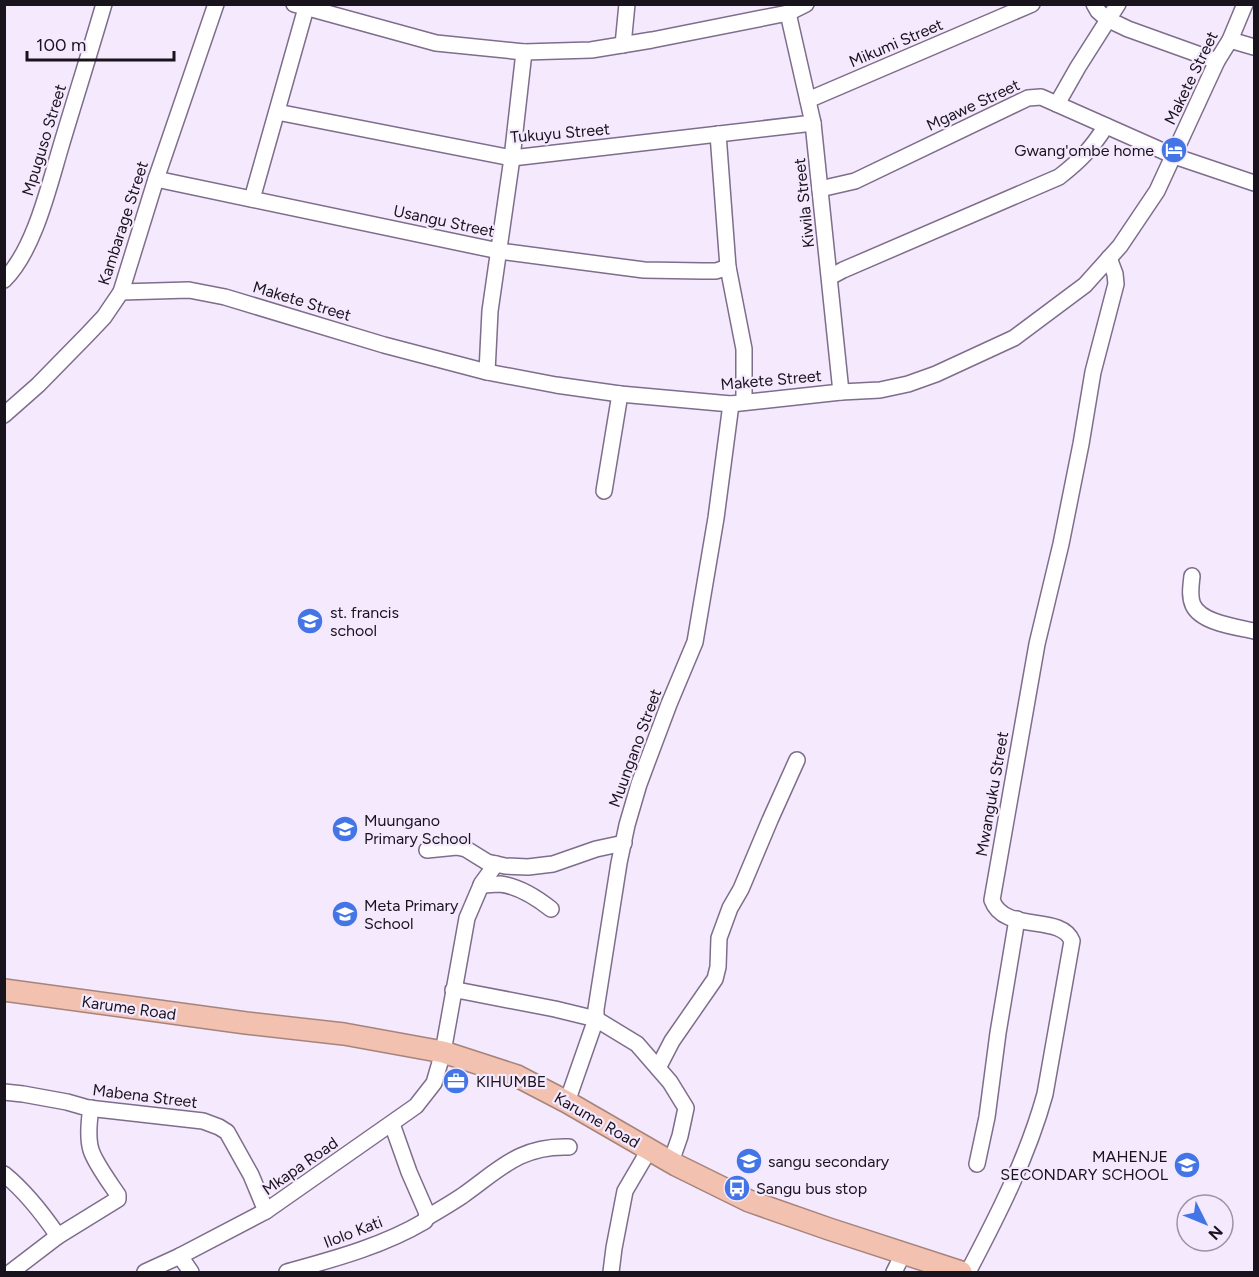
<svg xmlns="http://www.w3.org/2000/svg" width="1259" height="1277" font-family="Figtree,sans-serif">
<style>
.lines{fill:none;stroke-linecap:round;stroke-linejoin:round}
.minor-casing{stroke:#7e6d8b;stroke-width:18}
.highway-casing{stroke:#a6847d;stroke-width:24}
.minor{stroke:#fff;stroke-width:15}
.highway{stroke:#f2c1b0;stroke-width:21}
.labels{text-anchor:middle;dominant-baseline:central;stroke-width:4.5;stroke-linejoin:round;paint-order:stroke}
.street-label{font-size:16px;fill:#19131e;stroke:#f4e9fd}
.poi-label{font-size:16px;fill:#19131e;stroke:#f4e9fd;text-anchor:start}
</style>
<rect width="100%" height="100%" fill="#f4e9fd"/>
<g class="lines">
<defs>
<g id="minor">
<path d="M294,4l142,39 88,9 67,-2 61,-10 136,-27 18,-9"/>
<path d="M1094,4l4,7 9,8 21,10 89,32"/>
<path d="M788,13l25,110 28,269"/>
<path d="M1230,40l24,7"/>
<path d="M623,45l4,-41"/>
<path d="M808,100l224,-96"/>
<path d="M1057,104l21,-37 40,-63"/>
<path d="M277,112l235,46 301,-35"/>
<path d="M718,134l10,133 16,82v53"/>
<path d="M156,179l343,72 145,19 58,1h14l12,-4"/>
<path d="M820,189l35,-8 173,-83 13,-1 133,59 80,27"/>
<path d="M252,199l54,-191"/>
<path d="M830,277l13,-7 216,-93c22,-17 32,-28 47,-51"/>
<path d="M4,280c30,-29 45,-94 57,-134 14,-47 29,-94 43,-142"/>
<path d="M121,292l68,-2 36,7 159,48 103,27 69,13 64,9 111,10 110,-12 39,-2 28,-6 28,-10 78,-36 71,-53 35,-39 37,-55 60,-130 13,-21 15,-36"/>
<path d="M487,372l3,-61 22,-153 12,-106"/>
<path d="M4,415l34,-30 49,-50 17,-18 17,-25 35,-113 60,-175"/>
<path d="M604,491l16,-97"/>
<path d="M1192,576c-1,10 -3,20 1,29 8,18 44,22 61,26"/>
<path d="M427,850l30,-3 9,2 21,13 18,4 23,1 25,-3 43,-15 28,-6"/>
<path d="M481,885c6,0 13,-1 19,-1 19,2 37,14 51,25"/>
<path d="M453,990l9,1 93,18 41,10 41,25 33,38 16,26 -6,28 -9,26"/>
<path d="M658,1068l14,-27 43,-62 3,-12 1,-29 11,-30 11,-19 29,-69 27,-60"/>
<path d="M4,1092l19,2 44,8 21,6 115,13 16,6 8,5 24,43 15,36"/>
<path d="M567,1102l29,-83v-10l23,-146 8,-38 12,-41 30,-80 26,-62 21,-124 15,-114"/>
<path d="M977,1164l10,-47 11,-84 19,-114"/>
<path d="M4,1174c21,17 39,40 54,62"/>
<path d="M426,1218c12,-7 24,-14 36,-22 37,-26 58,-51 107,-49"/>
<path d="M180,1256l11,16"/>
<path d="M11,1272l47,-36 60,-37v-4c-8,-12 -23,-32 -27,-45 -4,-13 -2,-29 0,-42"/>
<path d="M145,1272l35,-16 86,-45 150,-105 18,-23 9,-31 24,-134 15,-35 14,-19"/>
<path d="M287,1272c47,-13 96,-26 138,-51l2,-4 -1,-6 -17,-39 -17,-48"/>
<path d="M611,1272l3,-24 11,-57 24,-41"/>
<path d="M894,1272l9,-18"/>
<path d="M968,1272c30,-57 60,-116 77,-178l27,-153c-11,-28 -68,-7 -80,-41l45,-256 24,-100 20,-100 12,-72 23,-88 -1,-10 -6,-16"/>
</g>
<path id="highway" d="M4,990l242,33 98,11 99,18 74,24 50,26 109,63 73,36 80,28 132,43"/>
</defs>
<use href="#minor" class="minor-casing"/>
<use href="#highway" class="highway-casing"/>
<use href="#minor" class="minor"/>
<use href="#highway" class="highway"/>
</g>
<defs>
<symbol id="hotel-disc" viewBox="-11 -11 22 22"><circle r="9.5" fill="#4375e6" stroke="#f4e9fd"/><path d="M-6-4.5h1.5V1H6V5H4.5V3h-9V5H-6ZM-4 0a1.8 1.8 0 1 1 3.6 0ZM.5 0V-2.5h3Q6-2.5 6 0Z" fill="#fff"/></symbol>
<symbol id="school-disc" viewBox="-11 -11 22 22"><circle r="9.5" fill="#4375e6" stroke="#f4e9fd"/><path d="M0-5L7-2L0 1L-7-2ZM-4 1L0 2.5L4 1V4Q0 6-4 4Z" fill="#fff"/></symbol>
<symbol id="office-disc" viewBox="-11 -11 22 22"><circle r="9.5" fill="#4375e6" stroke="#f4e9fd"/><path d="M-6-3h4V-5.5h4V-3h4V5H-6ZM-1-4.5V-3h2v-1.5ZM-6 0V1H6V0Z" fill="#fff"/></symbol>
<symbol id="bus-disc" viewBox="-11 -11 22 22"><circle r="9.5" fill="#4375e6" stroke="#f4e9fd"/><path d="M-5-6H5V4H4V6H2V4H-2V6H-4V4H-5ZM-3.5-4V0h7V-4ZM-3.5 1.2v1.5H-2V1.2ZM2 1.2v1.5H3.5V1.2Z" fill="#fff"/></symbol>
</defs>
<g fill-rule="evenodd">
<use href="#hotel-disc" x="1159" y="135" width="30" height="30"/>
<use href="#school-disc" x="295" y="606" width="30" height="30"/>
<use href="#school-disc" x="330" y="814" width="30" height="30"/>
<use href="#school-disc" x="330" y="899" width="30" height="30"/>
<use href="#office-disc" x="441" y="1066" width="30" height="30"/>
<use href="#school-disc" x="734" y="1146" width="30" height="30"/>
<use href="#school-disc" x="1172" y="1150" width="30" height="30"/>
<use href="#bus-disc" x="722" y="1173" width="30" height="30"/>
</g>
<g class="labels">
<g class="street-label">
<text transform="translate(896 43) rotate(-23)">Mikumi Street</text>
<text transform="translate(1191 78) rotate(-64)">Makete Street</text>
<text transform="translate(973 105) rotate(-25)">Mgawe Street</text>
<text transform="translate(560 133) rotate(-5)">Tukuyu Street</text>
<text transform="translate(44 140) rotate(-73)">Mpuguso Street</text>
<text transform="translate(804 203) rotate(-96)">Kiwila Street</text>
<text transform="translate(444 221) rotate(12)">Usangu Street</text>
<text transform="translate(123 223) rotate(-72)">Kambarage Street</text>
<text transform="translate(302 301) rotate(17)">Makete Street</text>
<text transform="translate(771 380) rotate(-5)">Makete Street</text>
<text transform="translate(635 748) rotate(-70)">Muungano Street</text>
<text transform="translate(992 794) rotate(-80)">Mwanguku Street</text>
<text transform="translate(129 1008) rotate(8)">Karume Road</text>
<text transform="translate(145 1096) rotate(7)">Mabena Street</text>
<text transform="translate(597 1120) rotate(30)">Karume Road</text>
<text transform="translate(300 1166) rotate(-35)">Mkapa Road</text>
<text transform="translate(353 1232) rotate(-21)">Ilolo Kati</text>
</g>
<g class="poi-label">
<text x="1154" y="150" text-anchor="end">Gwang'ombe home</text>
<text x="330" y="612">st. francis<tspan x="330" dy="18">school</tspan></text>
<text x="364" y="820">Muungano<tspan x="364" dy="18">Primary School</tspan></text>
<text x="364" y="905">Meta Primary<tspan x="364" dy="18">School</tspan></text>
<text x="476" y="1081">KIHUMBE</text>
<text x="1168" y="1156" text-anchor="end">MAHENJE<tspan x="1168" dy="18">SECONDARY SCHOOL</tspan></text>
<text x="768" y="1161">sangu secondary</text>
<text x="756" y="1188">Sangu bus stop</text>
</g>
</g>
<rect width="1259" height="1277" fill="none" stroke="#19131e" stroke-width="12"/>
<g transform="translate(1205 1223) rotate(133)"><circle r="28" fill="#f4e9fd" stroke="#9c93a4" stroke-width="1.5"/>
<path d="M0-4.5L10 22L0 15L-10 22Z" fill="#4375e6"/>
<text y="-9" font-size="16" font-weight="bold" text-anchor="middle" fill="#19131e">N</text>
</g>
<path d="M27 51v9h147v-9" fill="none" stroke="#19131e" stroke-width="3"/>
<text x="36" y="51" font-size="18" fill="#19131e" stroke="#f4e9fd" stroke-width="4.5" paint-order="stroke">100 m</text>
</svg>
